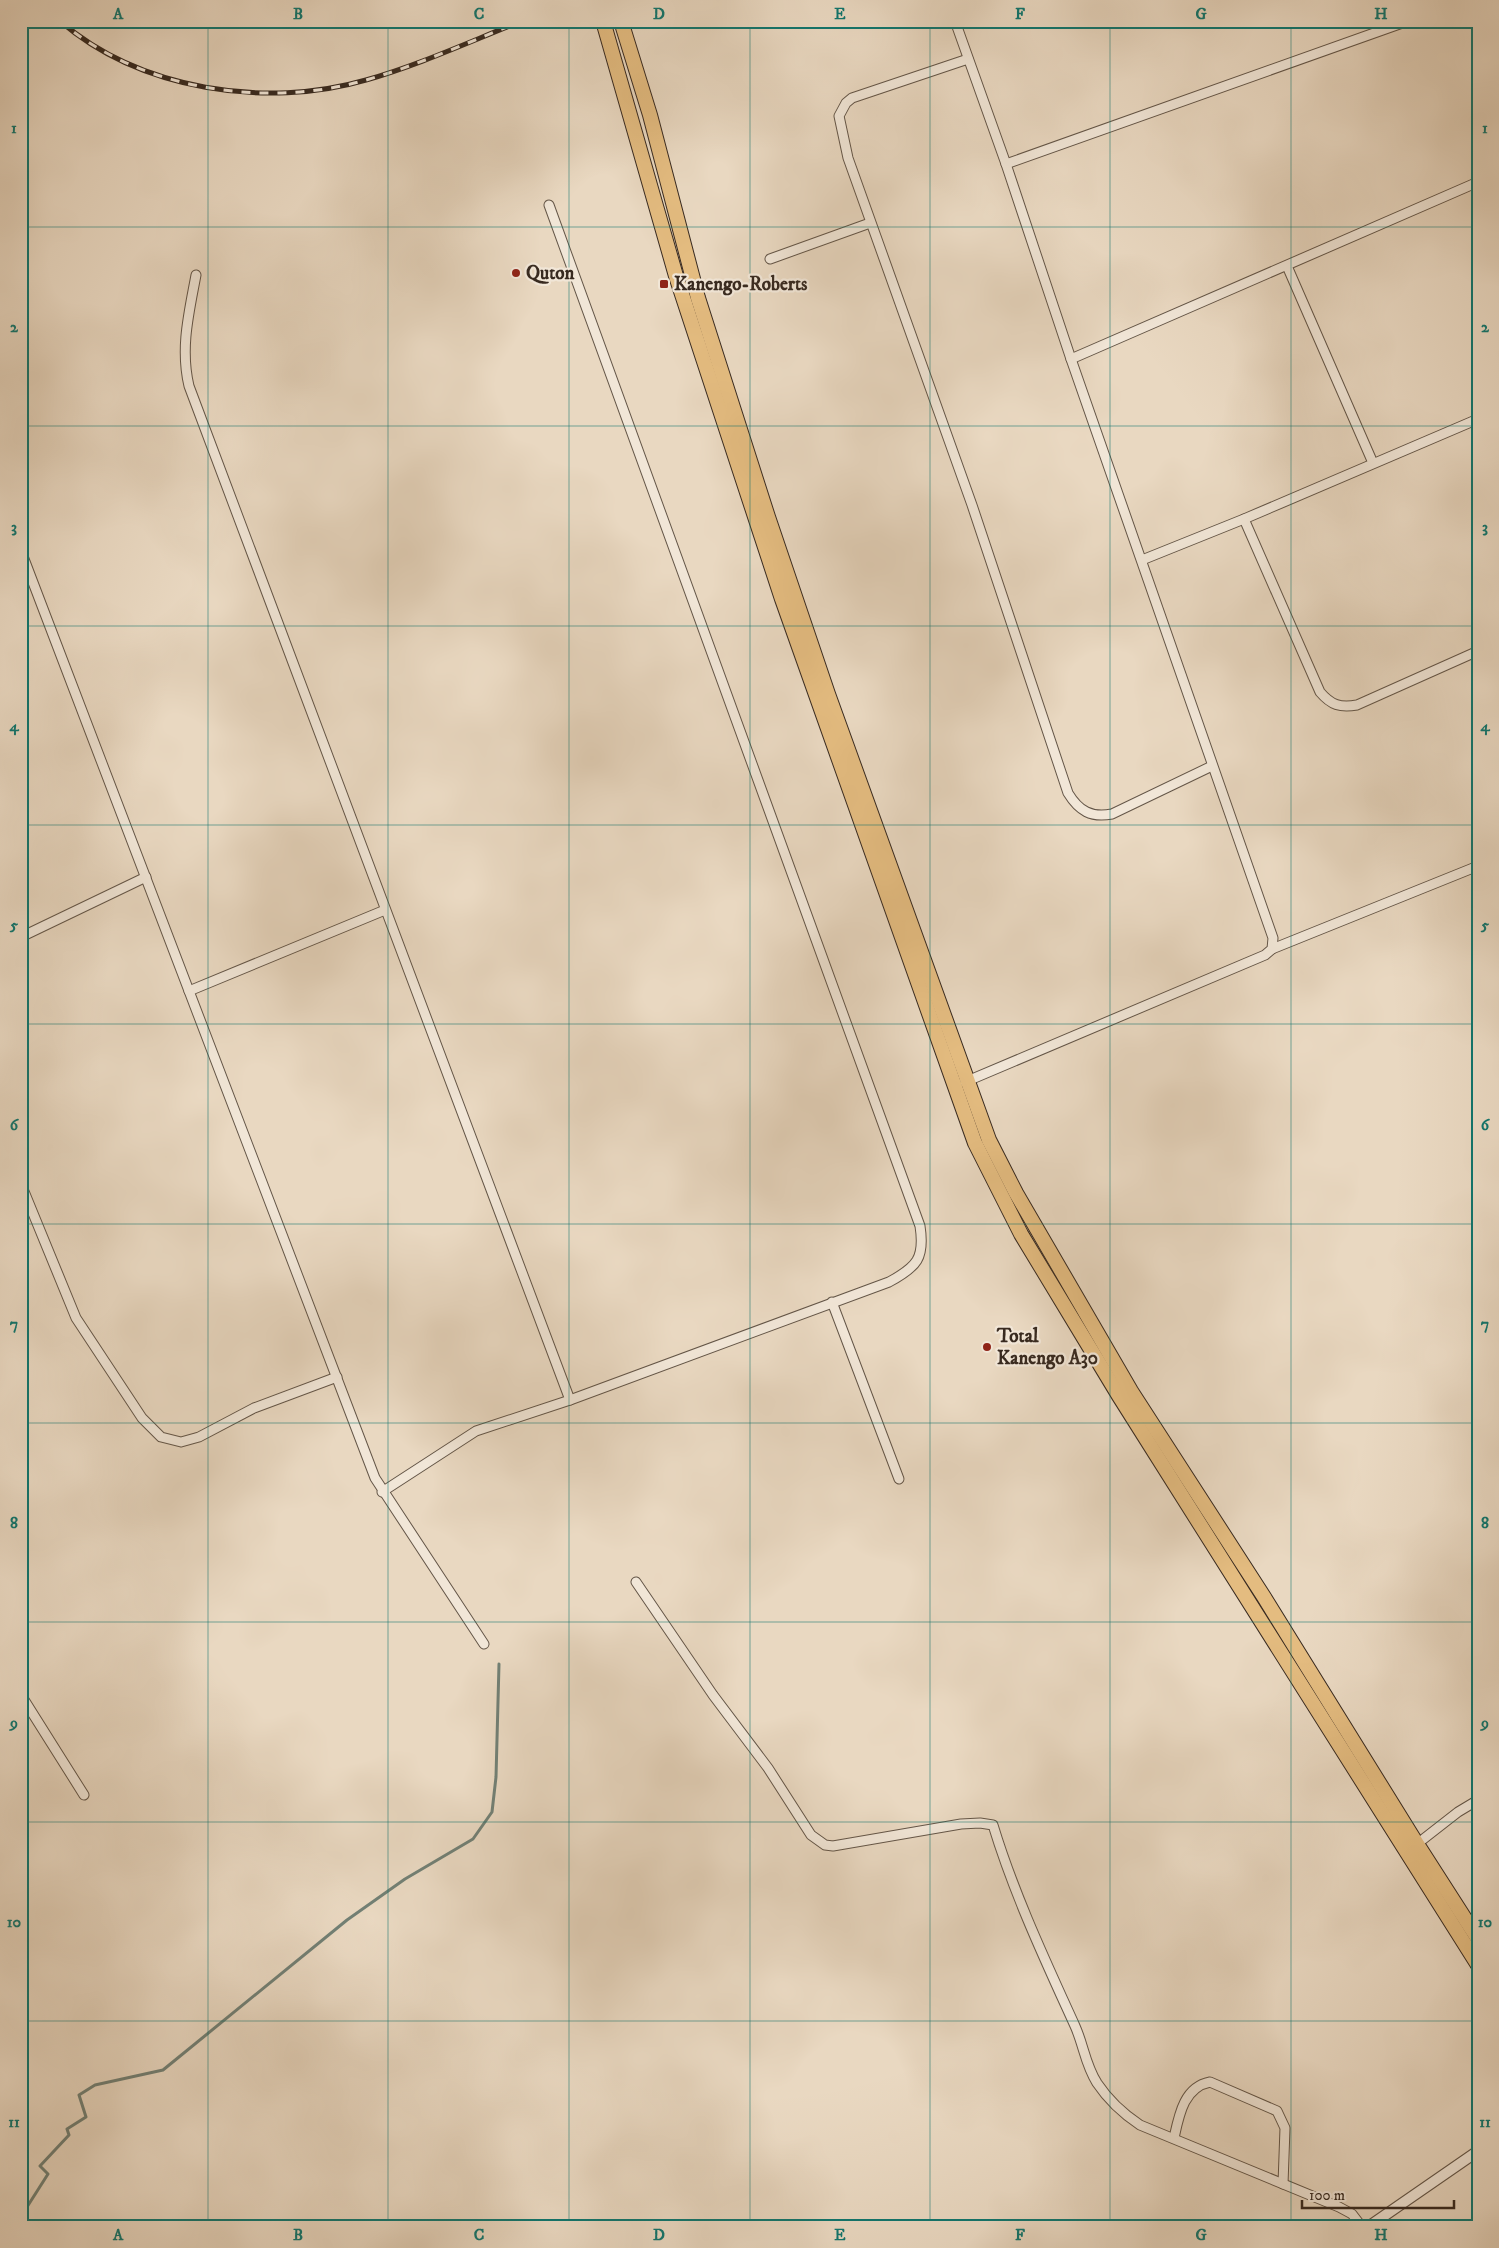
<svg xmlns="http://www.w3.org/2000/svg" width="1499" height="2248" font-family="'IM FELL DW Pica',serif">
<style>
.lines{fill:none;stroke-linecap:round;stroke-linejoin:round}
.stream{stroke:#728075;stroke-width:3}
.minor-casing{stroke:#645648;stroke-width:11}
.tertiary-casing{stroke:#645648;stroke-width:12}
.trunk-casing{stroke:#382a20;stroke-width:16}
.minor{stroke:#f1e6d7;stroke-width:9}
.tertiary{stroke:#f1e6d7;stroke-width:10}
.trunk{stroke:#e4bc80;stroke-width:14}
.rail-casing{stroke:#382a20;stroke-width:5}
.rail{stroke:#f1e6d7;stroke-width:3;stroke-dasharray:9;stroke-linecap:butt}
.grid{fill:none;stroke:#0f766e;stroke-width:1;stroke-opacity:0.55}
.poi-dot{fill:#8f2418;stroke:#f1e6d7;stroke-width:2}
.labels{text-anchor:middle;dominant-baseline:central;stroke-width:4.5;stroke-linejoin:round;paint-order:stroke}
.poi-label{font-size:19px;font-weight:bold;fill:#382a20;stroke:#f1e6d7;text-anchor:start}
.neatline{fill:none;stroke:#0f766e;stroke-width:2}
.grid-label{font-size:16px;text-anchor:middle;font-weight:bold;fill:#0f766e}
</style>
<rect width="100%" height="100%" fill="#e9d8c1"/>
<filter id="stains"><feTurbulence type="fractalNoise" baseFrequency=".004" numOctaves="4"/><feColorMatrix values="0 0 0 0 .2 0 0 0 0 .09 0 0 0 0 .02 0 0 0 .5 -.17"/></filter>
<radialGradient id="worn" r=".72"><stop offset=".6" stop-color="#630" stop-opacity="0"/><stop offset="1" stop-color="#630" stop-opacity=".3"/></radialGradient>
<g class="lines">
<path class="stream" d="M21,2212l6,-5 21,-33 -8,-8 29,-31 -2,-6 19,-12 -7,-22 16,-10 68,-15 184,-150 58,-41 68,-40 19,-27 4,-35 3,-113"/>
<defs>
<g id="minor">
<path d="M955,21l51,143 65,195 202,579 -1,11 -7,6 -300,127"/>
<path d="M968,59l-116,39 -6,5 -7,13 9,42 124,347 96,288c11,18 23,25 44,21l100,-48"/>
<path d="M1006,164l402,-143"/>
<path d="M770,259l100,-36"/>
<path d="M1287,266l86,197"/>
<path d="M196,275c-7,38 -16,73 -7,111l381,1014"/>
<path d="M1071,359l407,-177"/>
<path d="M1244,519l76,173c11,13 20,16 37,13l121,-54"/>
<path d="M21,551l354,927 109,166"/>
<path d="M1142,560l102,-41 234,-100"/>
<path d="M21,937l125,-60"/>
<path d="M1272,949l206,-83"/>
<path d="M189,991l196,-81"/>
<path d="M21,1184l55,134 66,100 19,19 20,5 18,-5 55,-29 83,-31"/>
<path d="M832,1302l67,177"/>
<path d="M382,1492l94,-61 94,-31 319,-118c28,-15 36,-24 31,-56l-371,-1021"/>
<path d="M636,1582l77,113 55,73 43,67 14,10 8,1 128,-22 19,-1 13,2c21,69 52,135 82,201 9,20 10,38 22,57 12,18 25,30 43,42l199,82 13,7 10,13"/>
<path d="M21,1695l63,100"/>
<path d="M1417,1844l41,-32 20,-12"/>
<path d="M1174,2138c5,-23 10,-51 36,-56l67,29 8,17 -2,56"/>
</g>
<path id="tertiary" d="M1368,2227l110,-76"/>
<g id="trunk">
<path d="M603,21l73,255 106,323 193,544 46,91 98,162 359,569"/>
<path d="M621,21l29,94 48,183 70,219 60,177 161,446 27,53 115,198 133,206 153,247 61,95"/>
</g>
</defs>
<use href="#minor" class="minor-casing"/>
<use href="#tertiary" class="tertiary-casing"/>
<use href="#trunk" class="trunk-casing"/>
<use href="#minor" class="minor"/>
<use href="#tertiary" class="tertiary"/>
<use href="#trunk" class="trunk"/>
<defs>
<path id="rail" d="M60,21c80,69 206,88 306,59 53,-15 105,-39 156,-59"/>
</defs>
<use href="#rail" class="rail-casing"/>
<use href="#rail" class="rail"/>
</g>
<path class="grid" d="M208,21v2206M388,21v2206M569,21v2206M750,21v2206M930,21v2206M1110,21v2206M1291,21v2206M21,227h1457M21,426h1457M21,626h1457M21,825h1457M21,1024h1457M21,1224h1457M21,1423h1457M21,1622h1457M21,1822h1457M21,2021h1457"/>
<g class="poi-dot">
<circle cx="516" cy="273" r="5"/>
<rect x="659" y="279" width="10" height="10" rx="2.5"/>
<circle cx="987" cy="1347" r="5"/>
</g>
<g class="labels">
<g class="poi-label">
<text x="526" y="273">Quton</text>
<text x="674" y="284">Kanengo-Roberts</text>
<text x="997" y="1336">Total<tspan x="997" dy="22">Kanengo A30</tspan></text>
</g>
</g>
<rect width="1499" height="2248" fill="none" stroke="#e9d8c1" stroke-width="55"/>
<path d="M1302 2200v8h152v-8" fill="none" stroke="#382a20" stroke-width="2.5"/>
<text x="1309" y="2200" font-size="15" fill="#382a20" stroke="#f1e6d7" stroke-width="4" paint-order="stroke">100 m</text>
<rect x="28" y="28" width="1444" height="2192" class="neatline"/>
<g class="grid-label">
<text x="118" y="19">A</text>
<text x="298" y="19">B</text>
<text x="479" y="19">C</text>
<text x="659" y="19">D</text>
<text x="840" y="19">E</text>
<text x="1020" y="19">F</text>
<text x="1201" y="19">G</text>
<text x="1381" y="19">H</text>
<text x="14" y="133">1</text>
<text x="1485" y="133">1</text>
<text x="14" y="332">2</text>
<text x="1485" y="332">2</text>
<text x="14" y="532">3</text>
<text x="1485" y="532">3</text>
<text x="14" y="731">4</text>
<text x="1485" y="731">4</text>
<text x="14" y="930">5</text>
<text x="1485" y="930">5</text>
<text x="14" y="1130">6</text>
<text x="1485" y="1130">6</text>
<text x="14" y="1329">7</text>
<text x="1485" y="1329">7</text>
<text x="14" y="1528">8</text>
<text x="1485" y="1528">8</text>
<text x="14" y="1728">9</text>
<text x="1485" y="1728">9</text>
<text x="14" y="1927">10</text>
<text x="1485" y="1927">10</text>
<text x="14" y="2127">11</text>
<text x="1485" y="2127">11</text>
<text x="118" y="2240">A</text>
<text x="298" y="2240">B</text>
<text x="479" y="2240">C</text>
<text x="659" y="2240">D</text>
<text x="840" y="2240">E</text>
<text x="1020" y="2240">F</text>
<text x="1201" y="2240">G</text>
<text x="1381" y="2240">H</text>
</g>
<rect width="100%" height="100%" filter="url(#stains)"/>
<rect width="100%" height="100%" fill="url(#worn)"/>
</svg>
